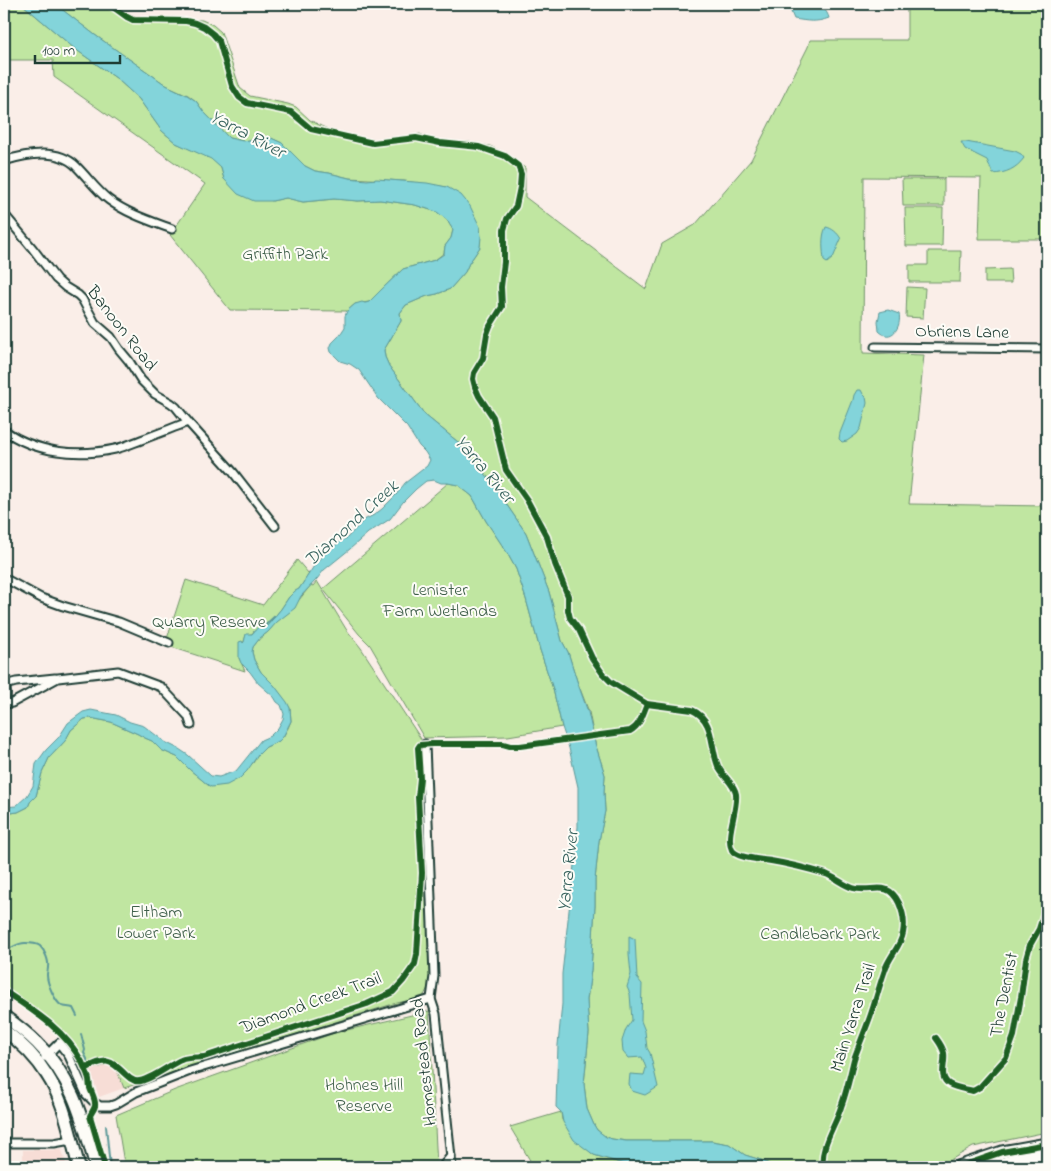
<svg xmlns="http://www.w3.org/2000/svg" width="1051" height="1171" font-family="'Indie Flower',sans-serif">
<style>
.built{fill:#f7ddd6}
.green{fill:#c0e6a1;stroke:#70926a}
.water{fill:#83d4da;stroke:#5b9898}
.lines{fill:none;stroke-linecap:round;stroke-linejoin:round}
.stream{stroke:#5b9898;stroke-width:2}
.minor-casing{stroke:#1f3d34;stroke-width:11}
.primary-casing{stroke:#1f3d34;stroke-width:15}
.minor{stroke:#fdfcf7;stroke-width:7}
.primary{stroke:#fdfcf7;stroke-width:11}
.cycleway-casing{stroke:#fdfcf7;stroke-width:9}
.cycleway{stroke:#1b5e20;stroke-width:6}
.labels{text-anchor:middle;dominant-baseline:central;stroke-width:4;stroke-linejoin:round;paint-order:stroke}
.park-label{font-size:18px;fill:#3f5f4a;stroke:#fdfcf7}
.street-label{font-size:18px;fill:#1f3d34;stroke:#fdfcf7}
.water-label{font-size:19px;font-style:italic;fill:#38635e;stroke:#fdfcf7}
</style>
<rect width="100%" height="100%" fill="#faeee8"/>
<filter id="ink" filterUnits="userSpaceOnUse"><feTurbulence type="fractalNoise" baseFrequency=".02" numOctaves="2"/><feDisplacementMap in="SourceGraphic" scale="10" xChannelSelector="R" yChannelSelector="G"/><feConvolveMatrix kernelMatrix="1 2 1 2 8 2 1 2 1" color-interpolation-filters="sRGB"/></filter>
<g filter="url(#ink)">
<g class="built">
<path d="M111,1064l4,2 9,22 -25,9 -9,-28z"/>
<path d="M23,1150h39l5,17h-44z"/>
</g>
<g class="green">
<path d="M4,4h18l53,45 41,29 23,21 22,31 15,13 35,15 10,10 3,11 48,22 14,-3 17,4 31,-3 24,2 22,-1 35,5 22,7 10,8 6,10 -2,8 -6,8 -1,7 -9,7 -32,9 -22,21 -12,12 -14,2 -8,7 -117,-1 -60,-75 35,-51 -151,-107 -1,-17h-47l-2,-1z"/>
<path d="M55,4h61l13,10 8,3 65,3 11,5 8,7 19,56 10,8 38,8 8,3 14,13 11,6 12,5 42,9 45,-6 17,7 32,1 21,4 18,8 17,14v29l121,92 16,-45 33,-19 56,-65 57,-113 2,-7h97v-36h140v235h-68l2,-61 -117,-1 -1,176 61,2 -15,149 138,2v626l-74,15 -35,20h-163l-14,-7 -16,-5 -16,-11 -17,-3h-85l-15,-2 -6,-2 -9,-7 -3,-5 -7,-16 -3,-25 5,-51 -2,-33 4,-30 4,-64v-26l4,-39 6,-30 -1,-19 1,-17 -10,-32 -6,-31 -12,-31 -9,-29 -6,-11 -13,-49 -23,-59 -39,-57 -29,-34 -33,-27 -36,-49 -4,-9 -1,-7 17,-29 -1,-8 6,-8 21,-9 10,-2 13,-5 15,-17 4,-9 5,-7 6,-9v-20l-4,-6 -29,-34 -43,-6 -55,-3 -20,-5 -14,-2 -10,-5 -23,-23 -13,-6 -26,4 -14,-3 -26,-27 -7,-10 -8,-6 -22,-10 -71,-50z"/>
<path d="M902,179h42v27h-41z"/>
<path d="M905,208h38l-1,38h-36z"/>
<path d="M928,251h33l-1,31h-51v-17h19z"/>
<path d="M1010,269l1,14h-26v-13z"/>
<path d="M907,287l18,1 -2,30 -17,-1z"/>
<path d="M448,483l10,2 14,11 14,25 20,30 10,18 10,30 14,51 13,39 9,38 -54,9 -84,2 -54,-93 -11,-11 -36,-45z"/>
<path d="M297,560l12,14 -10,15 -10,8 -8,12 -14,17 -13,5 -2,3 -6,1 -7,23 6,13 -80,-26 21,-65 77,25z"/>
<path d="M317,581l29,48 15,19 60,91 11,218 -2,27 -7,13 -30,7 -269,84 -9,-22 -4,-2 -26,7 -24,-35 -21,-20 -36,-26v-176l14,-2 10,-5 2,-5 6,-6 6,-23 7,-15 16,-17 6,-11 13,-11 6,-1 21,4 27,12 7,4 7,3 9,9 16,7 12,12 19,16 3,1 10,-1 32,-22 5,-8 8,-8 13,-6 4,-4 5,-9 3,-7 -1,-13 -16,-23 -13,-13 -7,-12 -2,-8 1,-5 7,-9 8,-6 9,-11 13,-10 21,-26 2,1z"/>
<path d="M429,1011l8,156 -242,-4 -36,-2 -13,2h-22l-8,-48 59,-25 159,-57z"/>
<path d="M561,1112l1,8 28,32 4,3 39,12h39h-138l-24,-40z"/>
</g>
<g class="water">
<path d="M22,4h33l40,31 71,50 21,10 9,6 7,10 26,27 14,3 26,-4 13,6 23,23 10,5 14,2 20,5 18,2 10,-1 50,4 20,4 14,8 9,11 10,21 1,10 -1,10 -6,9 -5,7 -4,9 -15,17 -13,5 -10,2 -21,9 -6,8 1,8 -17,29 1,7 4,9 36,49 33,27 29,34 39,57 23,59 13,49 6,11 9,29 11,31 7,31 10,32 -1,17 1,19 -6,30 -4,39v26l-4,64 -4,30 2,33 -5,51 3,25 7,16 3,5 9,7 6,2 14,2h86l17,3 16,11 16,5 14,7h-137l-11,-2 -33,-10 -20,-15 -11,-18 -2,-10 -5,-5 2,-62 4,-41v-30l12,-109 4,-38v-40l-9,-39 -7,-21 -9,-38 -13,-39 -14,-51 -10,-30 -10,-18 -20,-30 -14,-25 -14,-11 -10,-2h-7l-7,-3 -8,1 -10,8 -13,13 -13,17 -22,14 -18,16 -26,21 -7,9 -16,17 -6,12 -18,14 -9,10 -8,6 -7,9 -1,5 2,8 7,12 13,13 13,17 3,6 1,13 -8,16 -4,4 -13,6 -8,8 -11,16 -7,7 -13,7 -16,2 -3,-2 -19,-16 -12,-12 -16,-7 -9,-9 -7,-3 -7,-4 -27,-12 -21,-4 -6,1 -13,11 -6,11 -16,17 -7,15 -6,23 -6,6 -2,5 -10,5 -14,2v-7l12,-1 11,-10 6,-10 3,-22 10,-14 13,-13 9,-14 15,-11 8,-2 25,5 14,7 14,4 21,16 14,7 9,6 23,21 8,1 17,-6 25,-31 9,-4 8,-8 5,-9 1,-5 -3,-9 -4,-3 -3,-5 -16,-14 -8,-11 -9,-9 -2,-5v-16l3,-1 1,2 1,-1 2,-8h6l7,-8 6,-2 2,2 14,-17 8,-12 6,-6 4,-2 15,-23 12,-13 15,-12 6,-3 17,-18 10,-5 8,-6 14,-14 9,-12 22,-17 3,-6 -5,-8 -6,-6 -12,-19 -29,-29 -19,-28 -9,-6 -10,-3 -9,-9 -1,-4 2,-5 7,-7 6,-9v-11l2,-5 8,-7 7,-2 3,1 4,-1 12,-12 22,-21 32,-9 9,-6 1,-8 6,-8 2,-8 -6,-10 -10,-8 -22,-7 -35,-5 -22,1 -24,-2 -31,3 -17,-4 -14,3h-18l-16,-7 -14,-15 -3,-11 -10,-9 -35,-16 -15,-13 -22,-31 -23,-21 -41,-29z"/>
<path d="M797,4c13,-1 28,-1 32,14 -13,5 -22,3 -35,1l-3,-7z"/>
<path d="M961,142h5l49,9 6,3 3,4c-8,11 -18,15 -31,16l-6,-14 -22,-11z"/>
<path d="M826,227c6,1 12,6 15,12l-8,19 -6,5 -3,-2c-1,-11 -3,-24 2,-34z"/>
<path d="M888,310l11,4c3,13 -8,29 -20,17l-1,-10 2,-9z"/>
<path d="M857,390h4l2,4 3,3 1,6 -6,25 -4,6 -10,7 -5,1 -3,-3 1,-6 13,-33 1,-5z"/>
<path d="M629,936l6,3 2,39 5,6 -1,37 4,10 2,17 3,5 8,34 -13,8 -13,-4 -3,-7 1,-10 14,1 2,-7 -4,-11 -14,1 -5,-6 -1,-11 4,-12 6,-9 -2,-26 -3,-7 4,-13 -2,-19z"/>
</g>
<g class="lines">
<g class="stream">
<path d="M264,626l11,-10"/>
<path d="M4,950c9,-1 12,-7 21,-7 5,0 11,0 15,3 5,5 9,15 8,21 0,5 -1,3 -1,8 0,8 8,27 15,31 3,1 8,1 11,2l4,8"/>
<path d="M81,1034l4,16 -1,3 3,6v5"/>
<path d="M106,1126l4,41"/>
</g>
<defs>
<g id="minor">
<path d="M4,161c22,-7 54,-14 73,6 11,11 20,24 32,33 19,14 42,21 63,29"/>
<path d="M4,214l29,35 23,30 9,8 13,8 4,4 13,24 16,14 8,12 10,12 12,19 14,14 16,9 5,4 12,15 45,50 42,54"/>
<path d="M875,347l172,2"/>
<path d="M4,430c31,23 74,27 111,19 9,-2 18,-6 26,-9 16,-6 32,-12 47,-18"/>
<path d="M4,578l37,20 22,8 56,16 50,21"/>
<path d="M4,683c4,8 3,15 0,23"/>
<path d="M5,685l11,-3 39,-4"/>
<path d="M5,704l7,-1 46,-25 60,-7 43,16 27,29 3,9"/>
<path d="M425,744l9,232 -3,23 5,15 16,153"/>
<path d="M45,1057l14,-14 10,13 17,38 9,9 5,3h10l6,-2 20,-12 54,-21 241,-72"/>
<path d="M4,1143h50l17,-3"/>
<path d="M442,1167l9,-11"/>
</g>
<g id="primary">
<path d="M4,1016c11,8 23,17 33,27 36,35 46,78 59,124"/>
<path d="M4,1030c16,12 32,27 43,45 18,27 23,61 32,92"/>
<path d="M958,1167l44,-15 45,-8"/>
<path d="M987,1167l28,-7 32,-6"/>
</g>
</defs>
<use href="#minor" class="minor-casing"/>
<use href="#primary" class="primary-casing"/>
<use href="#minor" class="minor"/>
<use href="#primary" class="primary"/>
<defs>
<g id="cycleway">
<path d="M109,4l18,13 6,3 53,1 9,2 9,4 9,7 6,7 13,45 7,11 8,6 44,9 20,17 62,14 43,-5 24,5 39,4 26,9 13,10 3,8 -1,13 -4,19 -9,13 -3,11v32l-3,25 1,20 -12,19 -3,8 -4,24 -9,15 -1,6 2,8 4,9 14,21 13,53 21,30 20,37 8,27 13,32v14l2,8 9,12 13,28 11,16 8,8 36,22 45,6c23,10 18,37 26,56 4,10 16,17 18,28 2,16 -11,42 -4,56 5,9 30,9 39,11 18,3 38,8 55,13 10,4 17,11 27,14 18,6 34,-10 46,15 4,9 6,20 4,30 -2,12 -12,22 -17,34 -6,16 -10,33 -16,50 -5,14 -11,28 -16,42 -4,16 -7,32 -13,48 -6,19 -21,39 -18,60"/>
<path d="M4,991c30,20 61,39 78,71 2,5 5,10 6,14 2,4 1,8 2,12 2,6 6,12 5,18 -1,4 -4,7 -5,10l15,51"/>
<path d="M936,1038c3,4 7,10 8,15 2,10 -6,24 5,31 6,4 16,5 24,7l7,-4 26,-29 8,-22 7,-39 5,-38 4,-14 9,-16 6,-19 2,-1"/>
<path d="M85,1069c21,-11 24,-11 41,6 2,2 6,5 9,6 11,3 35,-17 46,-21 6,-3 16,-2 23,-3l163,-53 26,-12 10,-11 12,-17 2,-10 5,-81 -4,-76 2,-19 -2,-30 2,-3 12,-1h71l7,2h10l110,-15c10,-5 13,-17 17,-27"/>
<path d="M959,1167l43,-15 45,-8"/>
</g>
</defs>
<use href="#cycleway" class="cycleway-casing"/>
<use href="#cycleway" class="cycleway"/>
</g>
</g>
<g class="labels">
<g class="park-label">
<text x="285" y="255">Griffith Park</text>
<text x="440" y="591">Lenister<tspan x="440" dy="21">Farm Wetlands</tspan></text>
<text x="209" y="623">Quarry Reserve</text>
<text x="156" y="913">Eltham<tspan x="156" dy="21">Lower Park</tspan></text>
<text x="820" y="935">Candlebark Park</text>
<text x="364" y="1086">Hohnes Hill<tspan x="364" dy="21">Reserve</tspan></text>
</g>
<g class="street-label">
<text transform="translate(121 329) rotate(52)">Banoon Road</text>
<text transform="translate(962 333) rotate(1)">Obriens Lane</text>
<text transform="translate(1005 995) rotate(-79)">The Dentist</text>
<text transform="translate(311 1004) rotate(-20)">Diamond Creek Trail</text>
<text transform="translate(854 1018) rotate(-72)">Main Yarra Trail</text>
<text transform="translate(425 1062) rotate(-96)">Homestead Road</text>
</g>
<g class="water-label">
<text transform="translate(247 135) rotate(28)">Yarra River</text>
<text transform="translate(484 470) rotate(50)">Yarra River</text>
<text transform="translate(352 524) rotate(-42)">Diamond Creek</text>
<text transform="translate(569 871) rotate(-84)">Yarra River</text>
</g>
</g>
<rect width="1051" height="1171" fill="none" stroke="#fdfcf7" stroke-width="20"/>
<rect x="10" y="10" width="1031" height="1151" fill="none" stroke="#1f3d34" stroke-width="2" filter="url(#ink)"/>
<path d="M35 55v8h85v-8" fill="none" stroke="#1f3d34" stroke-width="2.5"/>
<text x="42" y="55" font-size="15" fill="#1f3d34" stroke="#fdfcf7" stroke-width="4" paint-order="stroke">100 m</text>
</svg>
